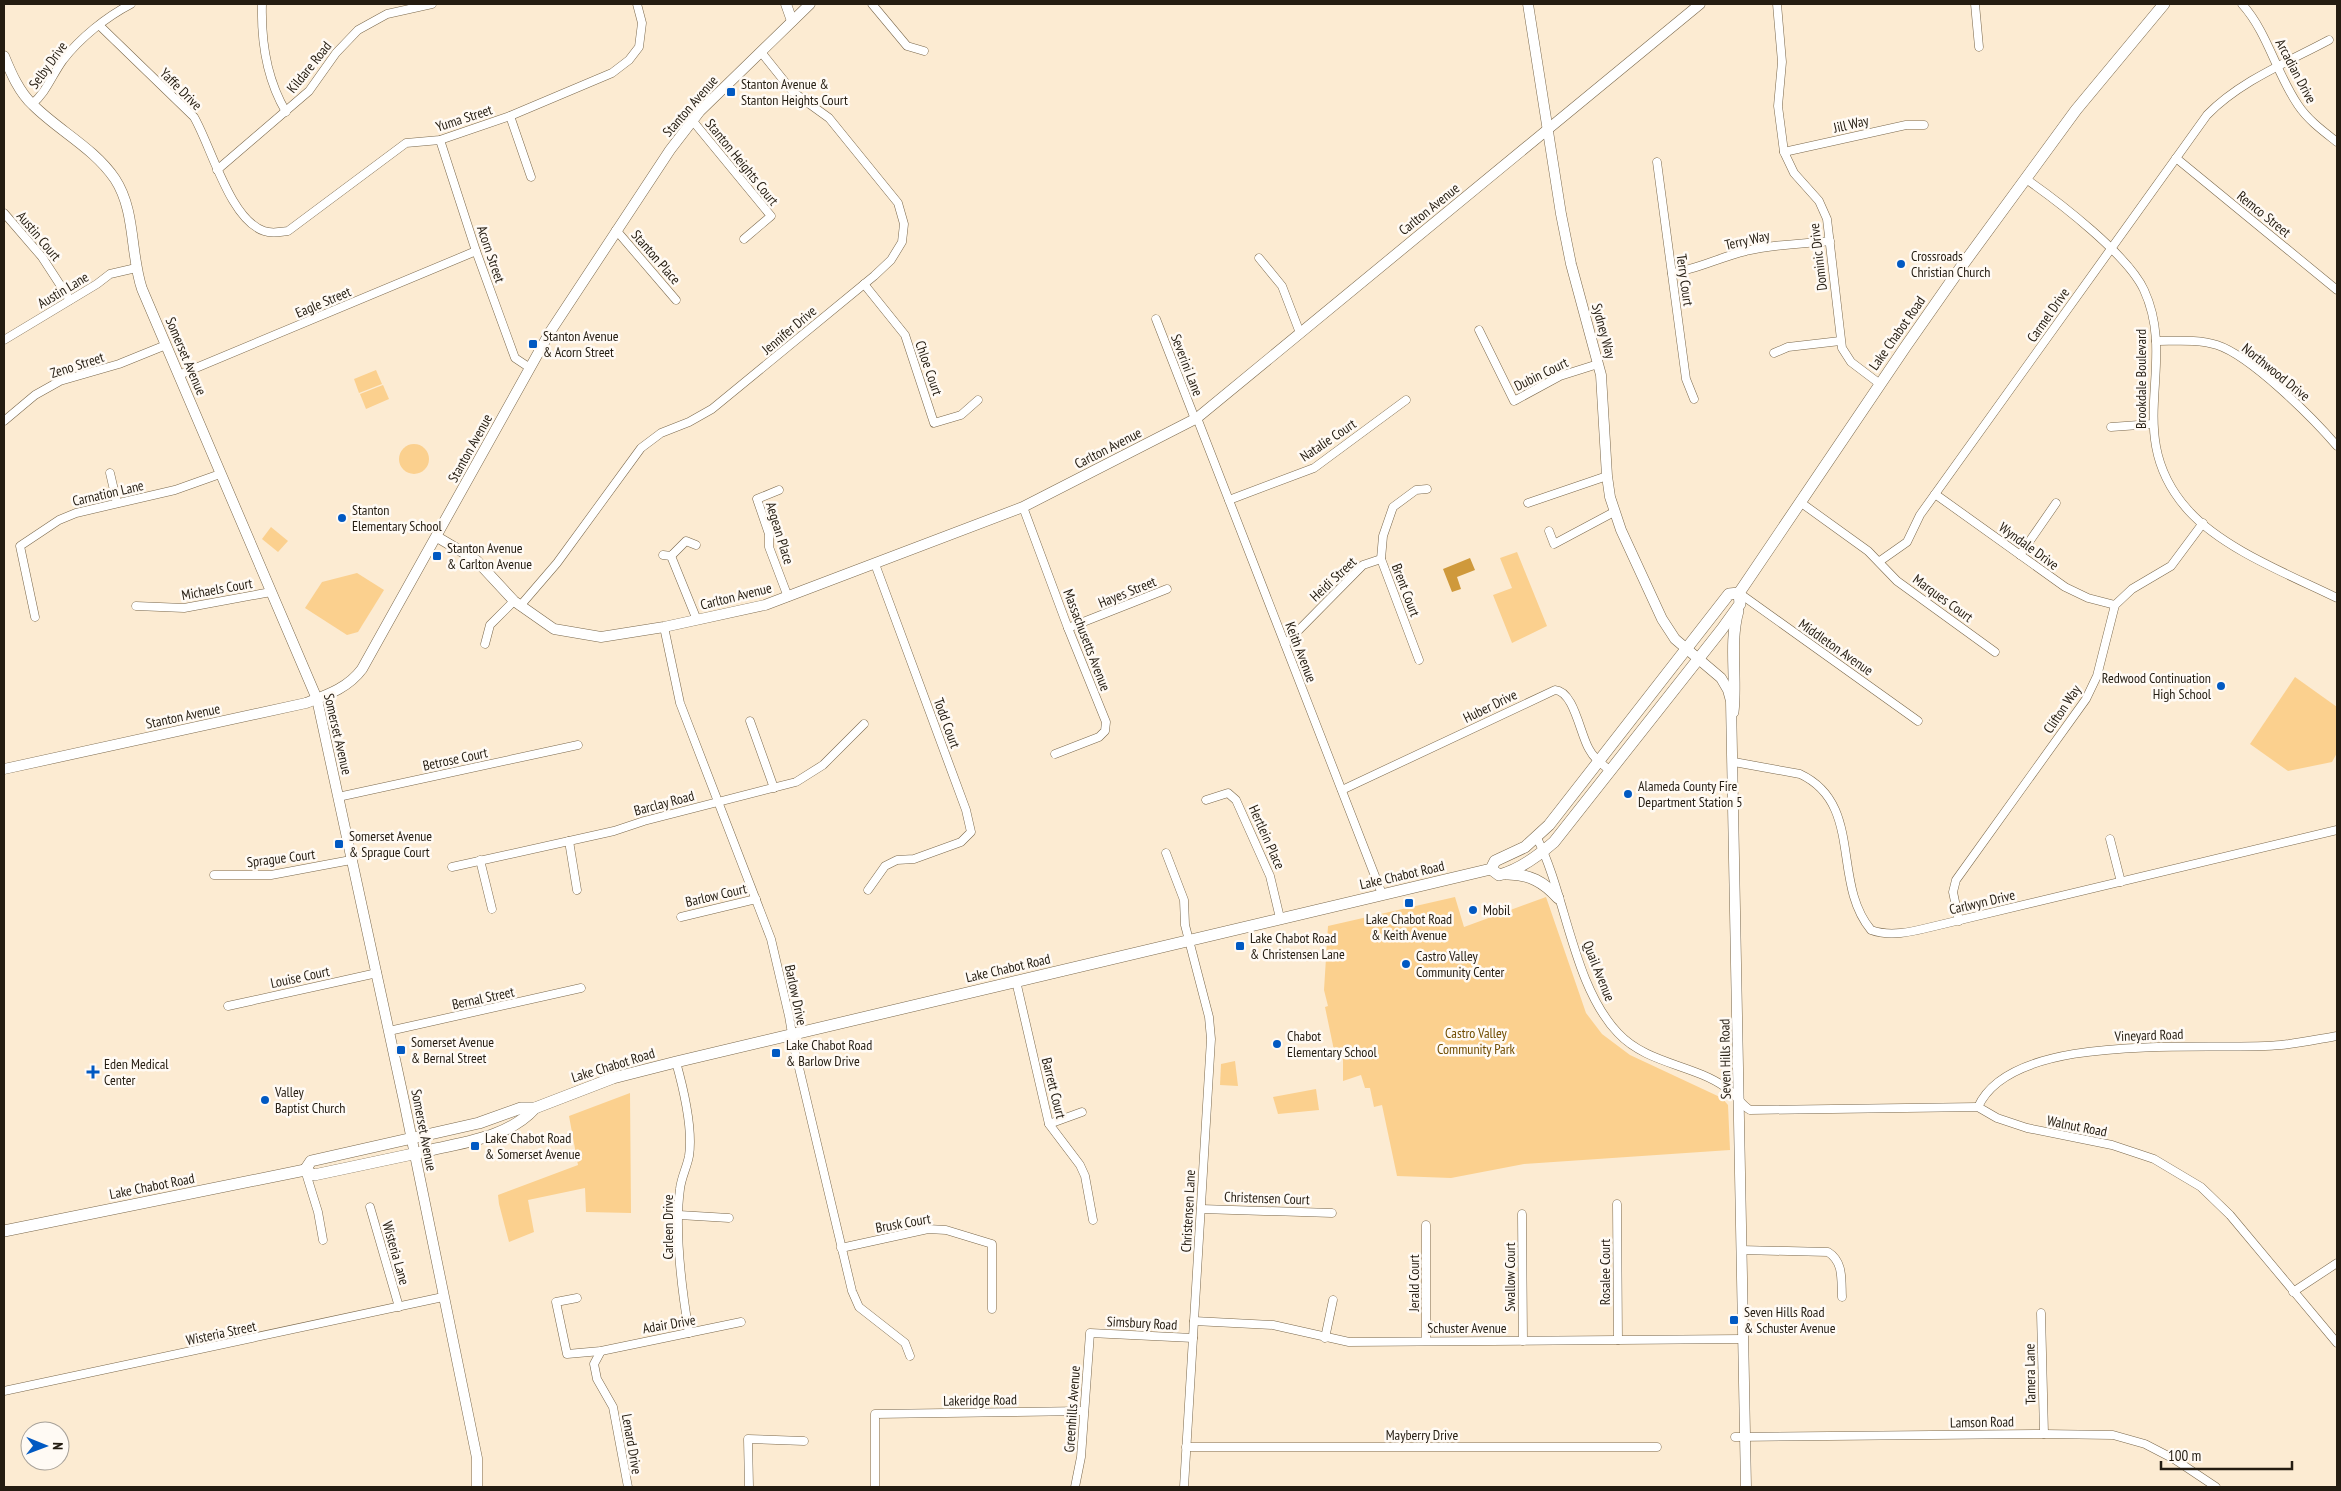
<svg xmlns="http://www.w3.org/2000/svg" width="2341" height="1491" font-family="'PT Sans Narrow',sans-serif">
<style>
.green{fill:#fbd08e}
.water{fill:#cf993b}
.lines{fill:none;stroke-linecap:round;stroke-linejoin:round}
.minor-casing{stroke:#7a684c;stroke-width:9}
.tertiary-casing{stroke:#7a684c;stroke-width:11}
.secondary-casing{stroke:#7a684c;stroke-width:12}
.minor{stroke:#fff;stroke-width:8}
.tertiary{stroke:#fff;stroke-width:10}
.secondary{stroke:#fff;stroke-width:11}
.poi-dot{fill:#0159c2;stroke:#fffaf4;stroke-width:2}
.labels{text-anchor:middle;dominant-baseline:central;stroke-width:5;stroke-linejoin:round;paint-order:stroke}
.street-label{font-size:14px;fill:#241c11;stroke:#fffaf4}
.poi-label{font-size:14px;fill:#241c11;stroke:#fffaf4;text-anchor:start}
.park-label{font-size:14px;fill:#714d01;stroke:#fffaf4}
</style>
<rect width="100%" height="100%" fill="#fcebd2"/>
<g class="green">
<path d="M376,370l6,14 -23,9 -5,-14z"/>
<path d="M383,385l6,14 -23,10 -6,-15z"/>
<circle cx="414" cy="459" r="15"/>
<path d="M271,527l17,14 -10,11 -16,-13z"/>
<path d="M1517,552l30,74 -35,17 -19,-48 19,-7 -12,-30z"/>
<path d="M357,573l27,17 -26,42 -11,3 -42,-27 17,-26z"/>
<path d="M2295,677l42,30v46l-5,9 -44,9 -38,-27z"/>
<path d="M1455,897l9,30 82,-30 40,116 16,21 28,21 92,43 6,7 2,45 -206,14 -73,14 -54,-2 -15,-71 -8,2 -4,-19h-5l-4,-13 -18,6v-27l-8,1 -10,-48 3,-1 -4,-16 4,-64z"/>
<path d="M1235,1061l3,25 -18,-1 1,-21z"/>
<path d="M1316,1089l3,21 -41,4 -5,-17z"/>
<path d="M630,1093l1,120 -45,-1 -1,-24 -57,12 6,32 -25,10 -10,-38 -1,-9 80,-30 -9,-49z"/>
</g>
<path class="water" d="M1470,558l5,12 -18,7 4,12 -9,3 -9,-23z"/>
<g class="lines">
<defs>
<g id="minor">
<path d="M262,4c-1,36 5,76 24,108"/>
<path d="M872,4l35,42 17,5"/>
<path d="M1777,4l5,58 -4,44 6,46 10,21 25,28 8,18 15,129 9,14 29,22"/>
<path d="M1975,4l4,43"/>
<path d="M2242,4c26,29 34,69 56,101 10,15 25,26 39,37"/>
<path d="M100,26l94,91c17,29 36,103 70,114 8,3 16,1 24,0l118,-88 34,-3 70,-24 102,-43 17,-13 10,-13 3,-24 -5,-19"/>
<path d="M32,104c14,-11 20,-29 31,-44 17,-22 43,-43 68,-56"/>
<path d="M510,116l21,61"/>
<path d="M692,120l79,96 -27,23"/>
<path d="M440,140l36,111 39,107 15,10"/>
<path d="M1784,152l122,-27h18"/>
<path d="M2176,158l161,132"/>
<path d="M1657,162l29,217 8,20"/>
<path d="M217,170l92,-79 27,-38 22,-23 29,-16 45,-10"/>
<path d="M2026,179c33,23 102,76 118,111 35,76 -23,145 44,220 35,39 102,65 149,88"/>
<path d="M4,213l38,44 28,43"/>
<path d="M616,230l60,70"/>
<path d="M1259,258l23,28 18,47"/>
<path d="M1672,273c26,-4 48,-16 74,-22 27,-7 56,-7 84,-10"/>
<path d="M864,284l41,51 29,88 27,-8 17,-15"/>
<path d="M1156,319l39,100"/>
<path d="M1479,330l35,71 46,-25 38,-12"/>
<path d="M4,340l93,-56 13,-10 26,-6"/>
<path d="M2156,341c21,0 42,-2 61,4 34,11 96,73 120,101"/>
<path d="M1774,353l14,-6 52,-6"/>
<path d="M179,375l297,-124"/>
<path d="M1197,418l185,476"/>
<path d="M4,421l31,-26 25,-14 59,-17 47,-19"/>
<path d="M2111,427l42,-3"/>
<path d="M110,473l7,30"/>
<path d="M779,490l-22,9 12,35v13l19,50"/>
<path d="M1935,494l130,93 23,11 27,7"/>
<path d="M1229,500l85,-32 92,-68"/>
<path d="M1800,502l68,49 29,30 98,71"/>
<path d="M1528,503l79,-27"/>
<path d="M1023,507l45,121 38,94 -1,9 -6,6 -44,17"/>
<path d="M1549,531l5,13 60,-32"/>
<path d="M663,555l8,1 15,-15 10,4"/>
<path d="M2020,555l36,-52"/>
<path d="M671,556l26,64"/>
<path d="M1880,561l27,-19 13,-27 287,-400c33,-34 81,-53 122,-75"/>
<path d="M1739,593l179,128"/>
<path d="M136,606l48,2 87,-16"/>
<path d="M520,606l37,-43 84,-115 20,-15 28,-11 23,-13 162,-133 17,-16 11,-18 2,-18 -6,-21 -69,-85 -36,-26 -32,-40"/>
<path d="M35,617l-15,-71 39,-26 17,-7 99,-23 45,-16"/>
<path d="M664,627l16,76 91,236 18,77 6,35 57,240 7,16 46,36 5,13"/>
<path d="M1068,628l99,-39"/>
<path d="M485,644l5,-19 24,-24"/>
<path d="M1285,644l78,-79 18,-6"/>
<path d="M1419,660l-38,-101 2,-23 10,-29 23,-17 11,-1"/>
<path d="M750,721l24,67"/>
<path d="M1734,762l66,12c64,30 31,108 71,156 19,7 40,2 60,-3l406,-97"/>
<path d="M1342,790l213,-100c19,1 25,44 34,59 5,10 14,16 22,22"/>
<path d="M338,797l240,-52"/>
<path d="M1206,800l22,-7 8,7 34,76 10,42"/>
<path d="M1537,838c29,57 36,148 81,195 29,31 74,31 107,54 10,6 15,17 25,23l228,-3 19,11 30,10 85,17 42,14 47,28 29,28 107,128"/>
<path d="M2110,839l11,43"/>
<path d="M569,841l8,49"/>
<path d="M1166,853l18,47 1,25 24,92 2,22 -27,448"/>
<path d="M480,860l12,49"/>
<path d="M452,867l162,-36 30,-10 152,-39 27,-17 41,-41"/>
<path d="M214,875h57l80,-15"/>
<path d="M868,890l17,-24 12,-6 17,-1 47,-17 10,-10 -5,-22 -91,-246"/>
<path d="M681,917l75,-18"/>
<path d="M1959,921l-6,-29 3,-12 130,-181 11,-23 18,-71 17,-16 39,-23 32,-43"/>
<path d="M1016,981l33,143 31,41 5,11 8,44"/>
<path d="M228,1006l149,-33"/>
<path d="M389,1031l192,-43"/>
<path d="M676,1062c7,25 17,68 13,94 -2,11 -8,22 -9,33 -6,43 2,102 9,144"/>
<path d="M1978,1107c35,-79 232,-55 303,-62 19,-2 38,-6 56,-9"/>
<path d="M1049,1124l33,-12"/>
<path d="M305,1170l13,42 5,28"/>
<path d="M1617,1204l1,136"/>
<path d="M370,1207l29,100"/>
<path d="M1201,1209l131,4"/>
<path d="M1522,1214l1,127"/>
<path d="M679,1215l50,3"/>
<path d="M1426,1225v116"/>
<path d="M841,1248l87,-19 18,1 46,14v65"/>
<path d="M1741,1250l87,2c16,10 13,28 14,45"/>
<path d="M2293,1292l44,-29"/>
<path d="M577,1298l-21,4 11,52 34,-3 140,-29"/>
<path d="M2041,1313l3,121"/>
<path d="M1194,1321l79,4 76,17 394,-3"/>
<path d="M1325,1338l8,-38"/>
<path d="M601,1351l-7,13 3,15 16,28 15,80"/>
<path d="M4,1391l439,-94"/>
<path d="M1735,1437l309,-3 69,1 32,9 29,15 42,28"/>
<path d="M1186,1447h471"/>
<path d="M749,1487l-1,-48 56,2"/>
<path d="M875,1487v-73l209,-3"/>
<path d="M1075,1487l6,-30 9,-124 103,5"/>
</g>
<g id="tertiary">
<path d="M786,4l6,17"/>
<path d="M1528,4l33,210 10,50 30,111 6,101 3,21 11,33 41,89 13,20 46,39 7,12 3,11 15,786"/>
<path d="M4,56c7,17 15,36 29,49 26,26 61,43 82,74 21,32 15,75 27,110l175,410 87,402 73,357v29"/>
<path d="M437,537l39,23 38,41 40,28 47,8 63,-10 101,-22 258,-98 174,-89 503,-414"/>
<path d="M4,769l302,-66c21,-8 42,-15 56,-34l188,-337 120,-182 30,-39 110,-107"/>
</g>
<g id="secondary">
<path d="M1733,712c4,-33 -4,-69 5,-101"/>
<path d="M1491,869l8,6c20,-5 39,-19 55,-33l168,-213 18,-25 -1,-11 167,-247 58,-83 112,-153 88,-106"/>
<path d="M1508,874c21,0 36,8 50,24"/>
<path d="M305,1170l6,-9 168,-38 42,-15h14l78,-30 63,-16 815,-193 4,-8 30,-14 24,-22 180,-231 10,-1"/>
<path d="M4,1231l301,-61 9,5c38,-8 75,-16 113,-24 37,-9 81,-13 108,-43"/>
</g>
</defs>
<use href="#minor" class="minor-casing"/>
<use href="#tertiary" class="tertiary-casing"/>
<use href="#secondary" class="secondary-casing"/>
<use href="#minor" class="minor"/>
<use href="#tertiary" class="tertiary"/>
<use href="#secondary" class="secondary"/>
</g>
<g class="poi-dot">
<rect x="726" y="87" width="10" height="10" rx="2.5"/>
<circle cx="1901" cy="264" r="5"/>
<rect x="528" y="339" width="10" height="10" rx="2.5"/>
<circle cx="342" cy="518" r="5"/>
<rect x="432" y="551" width="10" height="10" rx="2.5"/>
<circle cx="2221" cy="686" r="5"/>
<circle cx="1628" cy="794" r="5"/>
<rect x="334" y="839" width="10" height="10" rx="2.5"/>
<rect x="1404" y="898" width="10" height="10" rx="2.5"/>
<circle cx="1473" cy="910" r="5"/>
<rect x="1235" y="941" width="10" height="10" rx="2.5"/>
<circle cx="1406" cy="964" r="5"/>
<circle cx="1277" cy="1044" r="5"/>
<rect x="396" y="1045" width="10" height="10" rx="2.5"/>
<rect x="771" y="1048" width="10" height="10" rx="2.5"/>
<path d="M90.5 1064.5h5v5h5v5h-5v5h-5v-5h-5v-5h5z"/>
<circle cx="265" cy="1100" r="5"/>
<rect x="470" y="1141" width="10" height="10" rx="2.5"/>
<rect x="1729" y="1315" width="10" height="10" rx="2.5"/>
</g>
<g class="labels">
<g class="street-label">
<text transform="translate(48 65) rotate(-54)">Selby Drive</text>
<text transform="translate(309 67) rotate(-51)">Kildare Road</text>
<text transform="translate(2296 71) rotate(62)">Arcadian Drive</text>
<text transform="translate(181 89) rotate(45)">Yaffe Drive</text>
<text transform="translate(690 106) rotate(-49)">Stanton Avenue</text>
<text transform="translate(464 118) rotate(-18)">Yuma Street</text>
<text transform="translate(1851 124) rotate(-13)">Jill Way</text>
<text transform="translate(742 162) rotate(51)">Stanton Heights Court</text>
<text transform="translate(1429 209) rotate(-39)">Carlton Avenue</text>
<text transform="translate(2264 214) rotate(39)">Remco Street</text>
<text transform="translate(39 236) rotate(50)">Austin Court</text>
<text transform="translate(1747 240) rotate(-13)">Terry Way</text>
<text transform="translate(491 254) rotate(71)">Acorn Street</text>
<text transform="translate(656 257) rotate(49)">Stanton Place</text>
<text transform="translate(1818 257) rotate(-97)">Dominic Drive</text>
<text transform="translate(1685 280) rotate(82)">Terry Court</text>
<text transform="translate(63 290) rotate(-31)">Austin Lane</text>
<text transform="translate(323 302) rotate(-23)">Eagle Street</text>
<text transform="translate(2048 315) rotate(-55)">Carmel Drive</text>
<text transform="translate(789 330) rotate(-40)">Jennifer Drive</text>
<text transform="translate(1604 331) rotate(75)">Sydney Way</text>
<text transform="translate(1897 333) rotate(-55)">Lake Chabot Road</text>
<text transform="translate(186 356) rotate(67)">Somerset Avenue</text>
<text transform="translate(77 365) rotate(-18)">Zeno Street</text>
<text transform="translate(1187 365) rotate(69)">Severini Lane</text>
<text transform="translate(929 368) rotate(71)">Chloe Court</text>
<text transform="translate(2276 372) rotate(39)">Northwood Drive</text>
<text transform="translate(1541 374) rotate(-26)">Dubin Court</text>
<text transform="translate(2141 379) rotate(-90)">Brookdale Boulevard</text>
<text transform="translate(1328 440) rotate(-34)">Natalie Court</text>
<text transform="translate(470 448) rotate(-61)">Stanton Avenue</text>
<text transform="translate(1108 448) rotate(-27)">Carlton Avenue</text>
<text transform="translate(108 493) rotate(-13)">Carnation Lane</text>
<text transform="translate(780 533) rotate(73)">Aegean Place</text>
<text transform="translate(2029 546) rotate(36)">Wyndale Drive</text>
<text transform="translate(1333 579) rotate(-43)">Heidi Street</text>
<text transform="translate(217 589) rotate(-10)">Michaels Court</text>
<text transform="translate(1406 590) rotate(69)">Brent Court</text>
<text transform="translate(1127 592) rotate(-22)">Hayes Street</text>
<text transform="translate(736 596) rotate(-14)">Carlton Avenue</text>
<text transform="translate(1943 598) rotate(36)">Marques Court</text>
<text transform="translate(1087 640) rotate(69)">Massachusetts Avenue</text>
<text transform="translate(1836 647) rotate(35)">Middleton Avenue</text>
<text transform="translate(1301 652) rotate(69)">Keith Avenue</text>
<text transform="translate(1490 706) rotate(-26)">Huber Drive</text>
<text transform="translate(2062 709) rotate(-56)">Clifton Way</text>
<text transform="translate(183 716) rotate(-12)">Stanton Avenue</text>
<text transform="translate(947 723) rotate(70)">Todd Court</text>
<text transform="translate(338 734) rotate(77)">Somerset Avenue</text>
<text transform="translate(455 759) rotate(-12)">Betrose Court</text>
<text transform="translate(664 803) rotate(-15)">Barclay Road</text>
<text transform="translate(1267 837) rotate(66)">Hertlein Place</text>
<text transform="translate(281 858) rotate(-7)">Sprague Court</text>
<text transform="translate(1402 875) rotate(-13)">Lake Chabot Road</text>
<text transform="translate(716 895) rotate(-13)">Barlow Court</text>
<text transform="translate(1982 902) rotate(-13)">Carlwyn Drive</text>
<text transform="translate(1008 968) rotate(-13)">Lake Chabot Road</text>
<text transform="translate(1599 971) rotate(68)">Quail Avenue</text>
<text transform="translate(300 977) rotate(-12)">Louise Court</text>
<text transform="translate(796 995) rotate(78)">Barlow Drive</text>
<text transform="translate(483 998) rotate(-12)">Bernal Street</text>
<text transform="translate(2149 1035) rotate(-2)">Vineyard Road</text>
<text transform="translate(1725 1059) rotate(-91)">Seven Hills Road</text>
<text transform="translate(613 1065) rotate(-17)">Lake Chabot Road</text>
<text transform="translate(1054 1088) rotate(76)">Barrett Court</text>
<text transform="translate(2077 1126) rotate(11)">Walnut Road</text>
<text transform="translate(424 1130) rotate(79)">Somerset Avenue</text>
<text transform="translate(152 1186) rotate(-11)">Lake Chabot Road</text>
<text transform="translate(1267 1198) rotate(2)">Christensen Court</text>
<text transform="translate(1188 1211) rotate(-87)">Christensen Lane</text>
<text transform="translate(903 1223) rotate(-10)">Brusk Court</text>
<text transform="translate(668 1227) rotate(-90)">Carleen Drive</text>
<text transform="translate(396 1253) rotate(74)">Wisteria Lane</text>
<text transform="translate(1605 1272) rotate(-90)">Rosalee Court</text>
<text transform="translate(1510 1277) rotate(-90)">Swallow Court</text>
<text transform="translate(1414 1283) rotate(-90)">Jerald Court</text>
<text transform="translate(1142 1323) rotate(3)">Simsbury Road</text>
<text transform="translate(669 1324) rotate(-10)">Adair Drive</text>
<text x="1467" y="1328">Schuster Avenue</text>
<text transform="translate(221 1333) rotate(-12)">Wisteria Street</text>
<text transform="translate(2030 1374) rotate(-91)">Tamera Lane</text>
<text transform="translate(980 1400) rotate(-1)">Lakeridge Road</text>
<text transform="translate(1072 1409) rotate(-86)">Greenhills Avenue</text>
<text transform="translate(1982 1422) rotate(-1)">Lamson Road</text>
<text x="1422" y="1435">Mayberry Drive</text>
<text transform="translate(632 1444) rotate(80)">Lenard Drive</text>
</g>
<g class="poi-label">
<text x="741" y="84">Stanton Avenue &amp;<tspan x="741" dy="16">Stanton Heights Court</tspan></text>
<text x="1911" y="256">Crossroads<tspan x="1911" dy="16">Christian Church</tspan></text>
<text x="543" y="336">Stanton Avenue<tspan x="543" dy="16">&amp; Acorn Street</tspan></text>
<text x="352" y="510">Stanton<tspan x="352" dy="16">Elementary School</tspan></text>
<text x="447" y="548">Stanton Avenue<tspan x="447" dy="16">&amp; Carlton Avenue</tspan></text>
<text x="2211" y="678" text-anchor="end">Redwood Continuation<tspan x="2211" dy="16">High School</tspan></text>
<text x="1638" y="786">Alameda County Fire<tspan x="1638" dy="16">Department Station 5</tspan></text>
<text x="349" y="836">Somerset Avenue<tspan x="349" dy="16">&amp; Sprague Court</tspan></text>
<text x="1483" y="910">Mobil</text>
<text x="1409" y="919" text-anchor="middle">Lake Chabot Road<tspan x="1409" dy="16">&amp; Keith Avenue</tspan></text>
<text x="1250" y="938">Lake Chabot Road<tspan x="1250" dy="16">&amp; Christensen Lane</tspan></text>
<text x="1416" y="956">Castro Valley<tspan x="1416" dy="16">Community Center</tspan></text>
<text x="1287" y="1036">Chabot<tspan x="1287" dy="16">Elementary School</tspan></text>
<text x="411" y="1042">Somerset Avenue<tspan x="411" dy="16">&amp; Bernal Street</tspan></text>
<text x="786" y="1045">Lake Chabot Road<tspan x="786" dy="16">&amp; Barlow Drive</tspan></text>
<text x="104" y="1064">Eden Medical<tspan x="104" dy="16">Center</tspan></text>
<text x="275" y="1092">Valley<tspan x="275" dy="16">Baptist Church</tspan></text>
<text x="485" y="1138">Lake Chabot Road<tspan x="485" dy="16">&amp; Somerset Avenue</tspan></text>
<text x="1744" y="1312">Seven Hills Road<tspan x="1744" dy="16">&amp; Schuster Avenue</tspan></text>
</g>
<g class="park-label">
<text x="1476" y="1033">Castro Valley<tspan x="1476" dy="16">Community Park</tspan></text>
</g>
</g>
<rect width="2341" height="1491" fill="none" stroke="#241c11" stroke-width="10"/>
<g transform="translate(45 1446) rotate(91)"><circle r="24" fill="#fffaf4" stroke="#a7a199"/>
<path d="M0-4L9 19L0 12L-9 19Z" fill="#0159c2"/>
<text y="-8" font-size="14" font-weight="bold" text-anchor="middle" fill="#241c11">N</text>
</g>
<path d="M2161 1461v8h131v-8" fill="none" stroke="#241c11" stroke-width="2.5"/>
<text x="2168" y="1461" font-size="15" fill="#241c11" stroke="#fffaf4" stroke-width="4" paint-order="stroke">100 m</text>
</svg>
